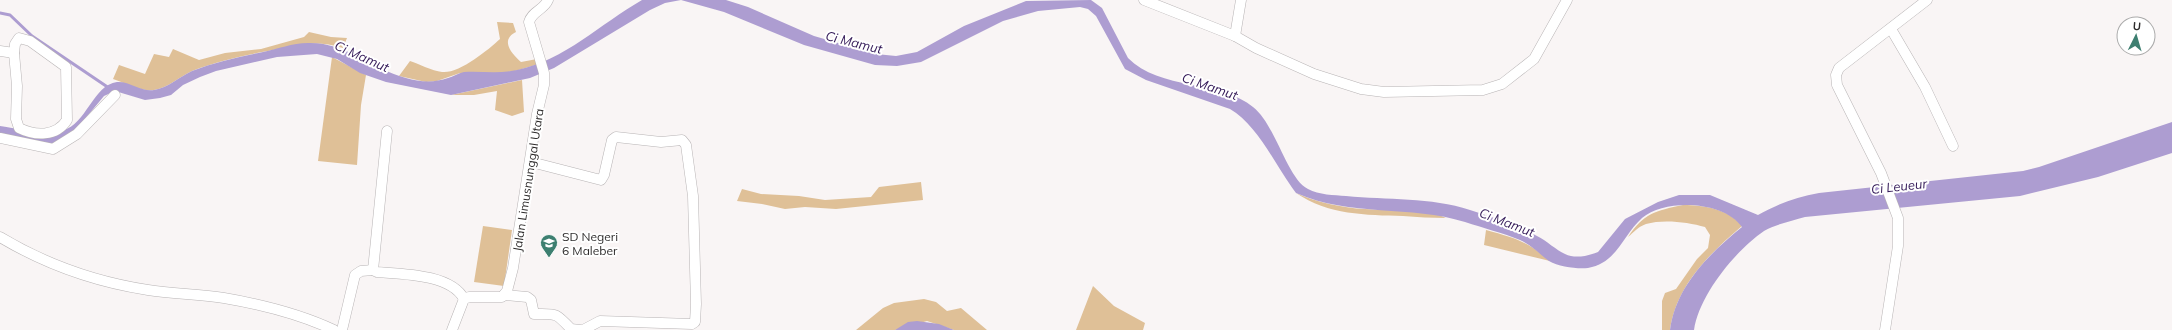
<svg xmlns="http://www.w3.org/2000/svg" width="2172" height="330" font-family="Mulish,sans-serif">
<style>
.green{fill:#dfc097}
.water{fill:#ad9dd1}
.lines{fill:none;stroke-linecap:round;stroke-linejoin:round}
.stream{stroke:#ad9dd1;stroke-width:3}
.street-casing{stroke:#b8b4b5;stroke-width:11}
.street{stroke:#fff;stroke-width:10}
.labels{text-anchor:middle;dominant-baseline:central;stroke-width:4;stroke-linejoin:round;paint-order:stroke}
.street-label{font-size:12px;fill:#2e2c2c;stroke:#fff}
.poi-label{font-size:12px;fill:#2e2c2c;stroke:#fff;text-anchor:start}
.water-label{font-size:13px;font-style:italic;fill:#341a58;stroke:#fff}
</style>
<rect width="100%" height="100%" fill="#f9f5f5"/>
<g class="green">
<path d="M497,22l16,1 3,9c-16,8 -5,21 5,30l16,-3 2,5 -24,7 -20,3 -35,-1 -23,8 -11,1 -27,-6 11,-15c9,3 22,10 32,11 17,2 46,-22 58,-33z"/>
<path d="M309,32l22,5 16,1 -4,10c-31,-10 -51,-1 -81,4 -24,5 -47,10 -70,19 -13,6 -24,17 -38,19 -12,2 -29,-7 -41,-11l6,-14 26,9 9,-20 15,3 4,-8 26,11 26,-7 36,-4 43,-12z"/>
<path d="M332,57l34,18 -5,30 -4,60 -39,-4z"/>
<path d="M522,80l2,32 -12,4 -17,-6 2,-19 -23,4h-23z"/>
<path d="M921,182l2,18 -87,9 -31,-2 -20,2 -23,-5 -25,-3 5,-12 19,5 38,2 26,4 46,-3 8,-10z"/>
<path d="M1296,193c20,9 46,15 69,16 23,2 61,-1 81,9 -14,0 -29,-1 -43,-2 -37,-1 -75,-1 -107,-23z"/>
<path d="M1683,205c21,0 46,4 59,21 -33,28 -66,60 -72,104h-8v-29l3,-8 11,-4 21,-30 11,-11 2,-13 -5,-8c-17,-5 -42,-8 -59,-3 -8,3 -12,8 -18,13 16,-24 27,-26 55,-32z"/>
<path d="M483,226l29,4 -8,56 -30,-4z"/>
<path d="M1486,230c29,8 41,11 64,31l-66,-16z"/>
<path d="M1093,286l21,20 31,17 -2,7h-67z"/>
<path d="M924,299l12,3 11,9 14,-3 26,22h-33l-27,-9 -32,9h-39l27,-22 11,-5z"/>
</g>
<g class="water">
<path d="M642,0h84l22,7 66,29 62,18 20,2 21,-4 47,-26 62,-25 65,-1 11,8 26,50c31,32 94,23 125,49 23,18 34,72 55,82 11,6 26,6 38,7 41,4 85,1 124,14 22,7 46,15 67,26 10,5 19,14 28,18 10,5 23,2 33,-2l27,-33 33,-17 21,-7h31l48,20c20,-11 38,-18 61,-22l204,-22 16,-4 133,-45v31l-74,24 -78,19 -215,21c-13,4 -29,7 -41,14 -28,19 -65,64 -70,99h-24c6,-44 39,-76 72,-103 -18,-26 -76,-29 -100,-9 -19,17 -25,45 -54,50 -11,1 -29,-1 -39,-7 -10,-7 -16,-15 -29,-21 -17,-7 -37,-12 -55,-18 -54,-17 -115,-5 -169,-29 -20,-26 -38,-68 -66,-84l-84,-29 -21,-11 -29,-53 -8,-7 -8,-2 -42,4 -35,10 -82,41 -24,4 -22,-1 -71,-20 -80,-33 -43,-12 -16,3 -15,7 -96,58 -24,10 -79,17 -65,-13 -26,-9 -23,-14 -20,-5 -40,3 -61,14 -16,6 -17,8 -12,10 -11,3 -15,2 -30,-9 -11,5 -29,35 -19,11 -7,3 -49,-11v-8c17,3 47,8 63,4 23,-5 30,-45 54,-48 13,-1 24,10 37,8 14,-2 25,-13 38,-19 23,-9 46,-14 71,-19 15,-3 29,-9 45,-9 38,-1 62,25 98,35 14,4 28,5 42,0 5,-1 10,-5 16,-6 18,-1 35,2 53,-2 48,-10 83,-46 125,-70z"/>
<path d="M917,321l22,3 15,6h-59l13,-8z"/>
</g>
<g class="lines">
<path class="stream" d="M0,13l10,2 22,21 77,52"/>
<defs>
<g id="street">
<path d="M1144,0l91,36 21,12 58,26 47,15 23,3 99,-2 19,-6 32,-25 33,-59"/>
<path d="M1891,29l34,58 28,59"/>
<path d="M1235,36l6,-36"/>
<path d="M19,38l11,3 36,26 1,53c-11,17 -32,16 -48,8l-3,-9 1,-33 -3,-33 1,-9z"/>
<path d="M0,51l14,2"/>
<path d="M387,131l-14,139 4,2c25,2 74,2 87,27"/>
<path d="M0,138l53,11 24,-15 38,-39"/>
<path d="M531,162l70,18 3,-5 8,-35 4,-3 45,5 21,-2 4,5 7,51 3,108 -1,18 -3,2 -92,-3 -17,9"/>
<path d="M0,237c45,27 96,45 148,53 25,4 51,4 76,8 35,6 78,17 110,32"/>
<path d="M504,295l23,2 4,3 3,14c23,0 21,-2 37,15l9,1"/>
<path d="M342,330l13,-55 6,-4 12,-1"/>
<path d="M452,330l12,-31 5,-2h33l5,-6 6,-23 24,-154 7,-29v-12l-15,-51c3,-11 15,-12 19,-22"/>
<path d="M1885,330l13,-84v-28l-17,-45 -44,-88 -1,-10 3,-7 88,-68"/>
</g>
</defs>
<use href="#street" class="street-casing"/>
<use href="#street" class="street"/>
</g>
<defs>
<symbol id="school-pin" viewBox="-11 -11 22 30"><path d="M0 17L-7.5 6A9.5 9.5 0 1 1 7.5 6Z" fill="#3d7f70" stroke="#fff"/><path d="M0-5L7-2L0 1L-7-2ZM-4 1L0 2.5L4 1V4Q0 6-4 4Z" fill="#fff"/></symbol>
</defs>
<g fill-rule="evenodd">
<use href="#school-pin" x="539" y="233" width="20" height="27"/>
</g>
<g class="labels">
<g class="street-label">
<text transform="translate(528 180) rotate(-81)">Jalan Limusnunggal Utara</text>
</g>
<g class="poi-label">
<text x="562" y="236">SD Negeri<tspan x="562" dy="14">6 Maleber</tspan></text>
</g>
<g class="water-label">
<text transform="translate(854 42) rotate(14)">Ci Mamut</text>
<text transform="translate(362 56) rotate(24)">Ci Mamut</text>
<text transform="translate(1210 86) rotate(19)">Ci Mamut</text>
<text transform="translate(1899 186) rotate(-6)">Ci Leueur</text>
<text transform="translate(1507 222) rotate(21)">Ci Mamut</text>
</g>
</g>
<g transform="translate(2136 36) rotate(5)"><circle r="19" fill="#ffffff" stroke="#ababab"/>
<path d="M0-3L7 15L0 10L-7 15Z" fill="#3d7f70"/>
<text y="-6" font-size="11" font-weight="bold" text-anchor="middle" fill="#2e2c2c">U</text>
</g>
</svg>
